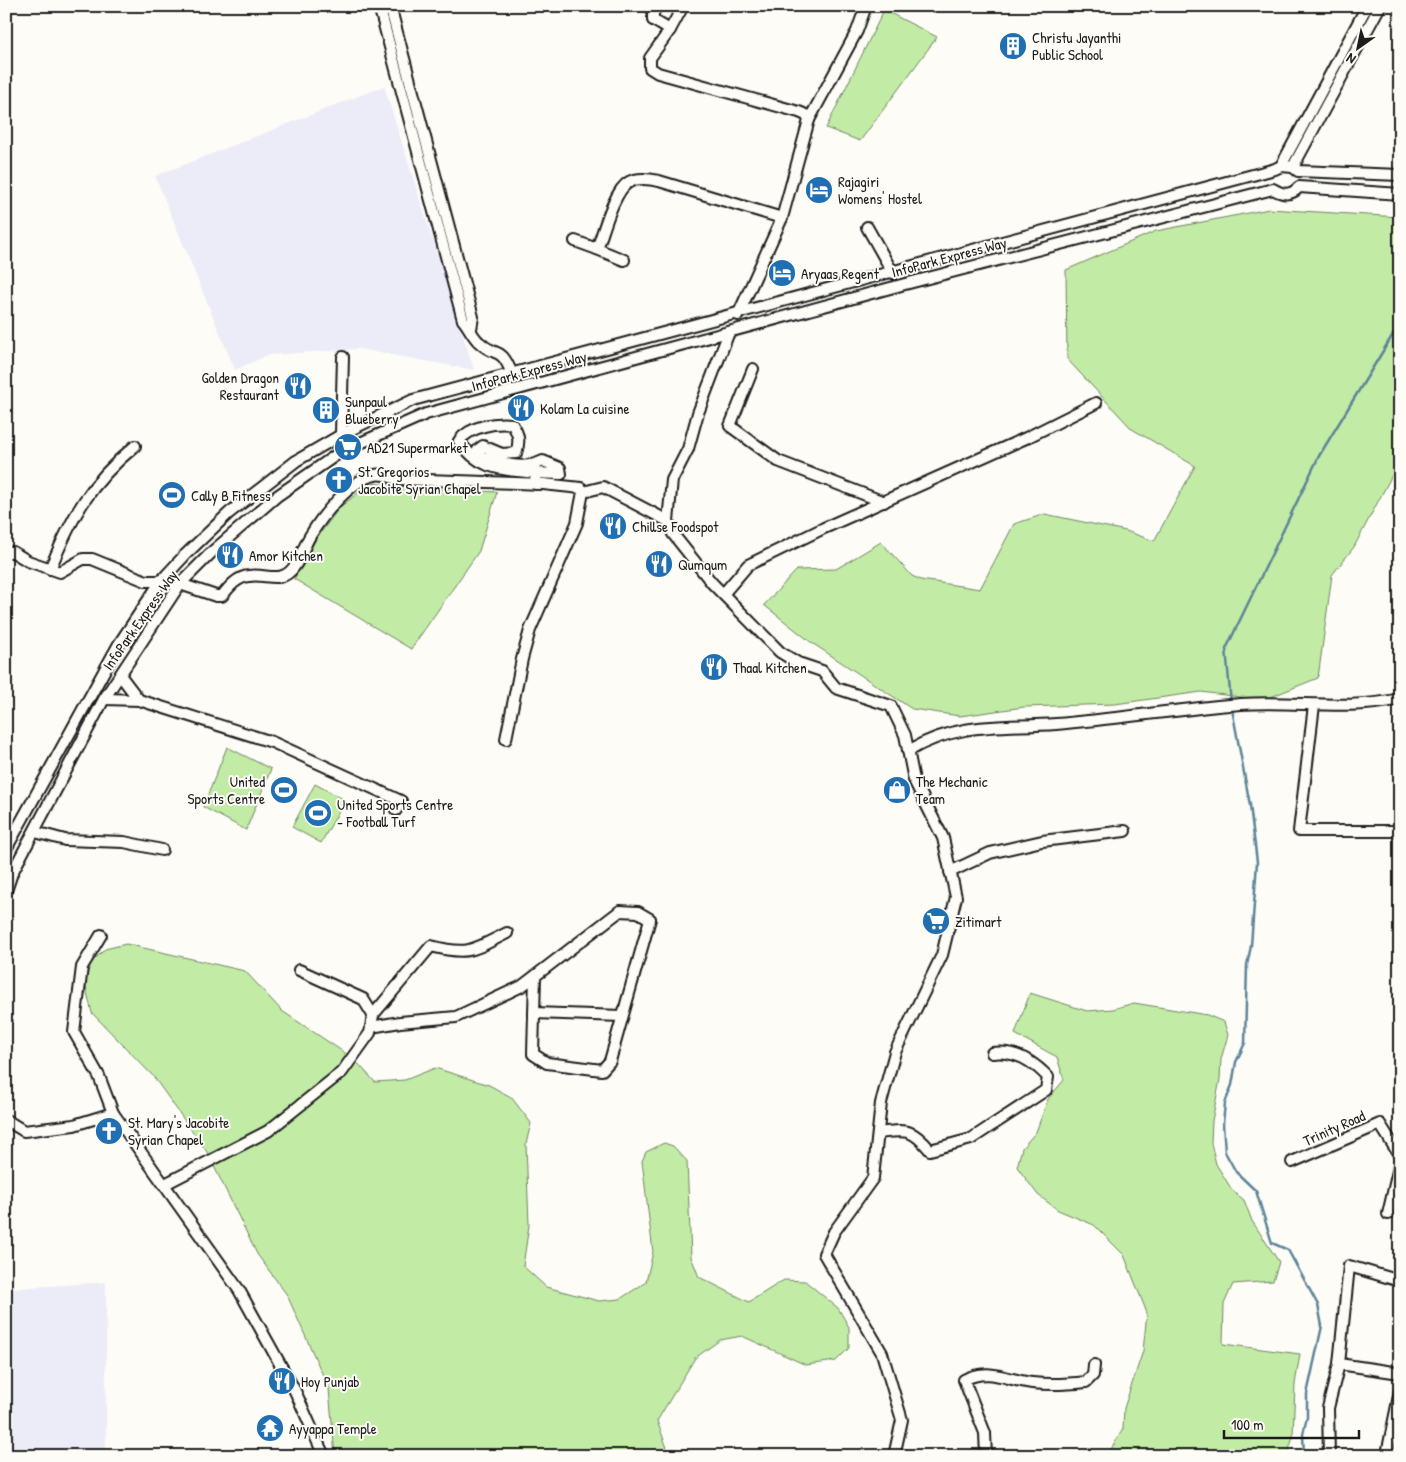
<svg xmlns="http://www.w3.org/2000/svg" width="1406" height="1462" font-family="'Patrick Hand',sans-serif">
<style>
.built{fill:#ececf8}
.green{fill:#c2eba6;stroke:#6f8461}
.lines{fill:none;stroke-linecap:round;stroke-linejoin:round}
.stream{stroke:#5d8497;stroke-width:2.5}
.minor-casing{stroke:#1c1c1c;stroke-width:14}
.minor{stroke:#fdfcf7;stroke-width:10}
.labels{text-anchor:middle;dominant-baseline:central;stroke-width:4;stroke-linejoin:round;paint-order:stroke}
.poi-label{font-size:15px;fill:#1c1c1c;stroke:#fdfcf7;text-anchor:start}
.street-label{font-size:15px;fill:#1c1c1c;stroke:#fdfcf7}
</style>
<rect width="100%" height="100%" fill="#fdfcf7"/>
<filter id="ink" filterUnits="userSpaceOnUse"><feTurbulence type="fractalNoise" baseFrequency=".02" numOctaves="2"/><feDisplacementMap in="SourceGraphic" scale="10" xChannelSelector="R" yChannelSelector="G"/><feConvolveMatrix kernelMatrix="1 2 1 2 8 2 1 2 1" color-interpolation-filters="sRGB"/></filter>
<g filter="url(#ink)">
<g class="built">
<path d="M384,86l90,284 -115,-21 -91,6 -33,15 -80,-194z"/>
<path d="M106,1282v174h-100v-167z"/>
</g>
<g class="green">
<path d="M884,10l53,27 -77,104 -34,-13z"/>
<path d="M1269,209l131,8v243l-46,87 -22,28 -14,103 -55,22 -62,-8 -86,12 -91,3 -64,9 -48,-7 -100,-66 -48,-38 33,-35 39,-1 45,-27 31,34 9,4 59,9 34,-65 31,-10 81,17 28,10 41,-75 -63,-37 -65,-70 -1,-89 90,-39z"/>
<path d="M371,483l36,4 90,5 -18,59 -68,98 -117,-70 22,-40 24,-32z"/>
<path d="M227,747l44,22 -25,61 -43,-23z"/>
<path d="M315,784l30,16 -24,43 -29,-16z"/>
<path d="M126,944l119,27 37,40 72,48 21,23 30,-2 30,-12 54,17 22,12 20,26 -5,21 3,81 -6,41 23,21 53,14 21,-2 26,-17 7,-30 -11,-91 4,-9 18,-9 9,3 14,15 4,96 8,20 50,25 35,-22 21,1 33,27 11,19v21l-13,13 -30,4 -64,-29 -22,4 -25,18 -38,63 13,35h-335l-6,-67 -42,-94 -30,-41 -50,-102 -54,-76 -61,-63 -7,-29 5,-20 15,-15z"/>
<path d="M1030,993l57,18 26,-2 21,-6 73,12 17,7 4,13 -7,24 -1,20 -8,42 -1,22 5,21 16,26 12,10 8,21 27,41 -6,19 -40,3 -9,20 -1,40 77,10 -5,30 -2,53 -6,19h-180l16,-27 1,-21 19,-57 4,-38 -23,-58 -30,-30 -36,-15 -20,-15 -21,-28 5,-19 14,-16 12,-33 16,-19 -7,-23 -42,-23z"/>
</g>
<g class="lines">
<g class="stream">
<path d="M1231,703l-5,-54 93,-193 81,-133"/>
<path d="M1232,709l18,96 7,57 -6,84 -4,19 -2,78 -9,19 -4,23 -7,18 -2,21 2,28 11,20 20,19 16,52 16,7 30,55 4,21 -15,68v23l-4,17 1,22"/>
</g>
<defs>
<g id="minor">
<path d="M379,6l84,314c6,7 10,17 16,22 18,17 21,2 33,32"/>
<path d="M390,6l83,311 -2,12"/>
<path d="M658,6l-5,6v8l17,10"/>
<path d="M683,6l-13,24 -20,28v10l8,5 141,39 7,3 3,5 -27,98 -44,97"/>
<path d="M809,120l48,-89 9,-25"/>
<path d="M1281,166l86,-160"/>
<path d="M1293,167l87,-161"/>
<path d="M867,227l26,46"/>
<path d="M575,241l22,8c6,-16 17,-59 32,-67 9,-5 21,-3 30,-1l123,37"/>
<path d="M597,249l27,11"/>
<path d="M729,332l-31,81 -10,36 -16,31 -4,41 5,13 39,49 68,69 18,11 24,8 14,17 55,18 14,29 9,45 29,58 13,59 -14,58 -47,97 -14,51 -8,75 -39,54 -10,22 58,99 20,67 -8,36"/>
<path d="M753,369l-23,57 48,35 106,41"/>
<path d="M341,434l2,-77"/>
<path d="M535,473l26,1 -1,-6 -17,-7c-19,10 -44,2 -63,-5l-2,-6 5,-4 19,8 14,-1c4,-11 3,-19 -4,-29 -16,-2 -42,2 -53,17 21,30 43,28 76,32l1,11"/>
<path d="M583,492l20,-5 65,34"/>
<path d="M6,552h7l15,9 32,11 23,-13h9l54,22h15l19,3 36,12h6c7,-9 15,-19 27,-20 17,-3 32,9 45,-9 7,-9 10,-21 16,-31 12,-20 41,-57 65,-61 6,-2 16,2 22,4l146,5 38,4 2,4 -6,31 -47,107 -8,29 -16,80"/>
<path d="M50,569c23,-54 39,-85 85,-123"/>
<path d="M724,593l24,-28 76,-37 202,-90 70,-35"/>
<path d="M105,699l34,1 -19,-25"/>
<path d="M139,700l133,42 129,59 -5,9"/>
<path d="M1314,705l-15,126h101"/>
<path d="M908,751c52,-30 92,-23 148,-27 61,-5 123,-15 185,-20 53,-4 106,7 159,-5"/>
<path d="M35,832l30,8 59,2 38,8"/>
<path d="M6,849l113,-205 42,-63 24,-26 44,-42 67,-52 50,-29 67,-32 862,-231 6,-3 12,1 5,4 102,4"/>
<path d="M950,872l40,-19 52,-12 83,-10"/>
<path d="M6,891l6,-18 92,-174 76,-115 33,-33 64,-55 65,-45 84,-37 479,-130 368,-95c10,6 18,7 26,-2l101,7"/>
<path d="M101,935l-19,32 -8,65 25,44 14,37"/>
<path d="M534,1013l88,3"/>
<path d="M373,1015l58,-69c38,10 42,4 76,-13"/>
<path d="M371,1027l29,-5 56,-5 66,-31 98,-75 18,1 12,7 -40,142 -8,9 -55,-7 -14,-9 2,-78"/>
<path d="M6,1120l18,11 50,-6 39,-12 126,177 56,101 29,65"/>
<path d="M878,1133c27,-3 33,-6 52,17l41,-11 75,-49 2,-13c-15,-16 -34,-27 -56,-24"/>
<path d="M1292,1162l88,-38 20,32"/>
<path d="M165,1184l103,-53 74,-59 28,-39 3,-18 -10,-16 -64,-29"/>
<path d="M1388,1214l12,-52"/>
<path d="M1339,1364l10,-98 51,15"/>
<path d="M986,1456l-1,-23 -21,-53c24,-13 43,0 68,3 18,2 36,1 54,-1l7,-7 1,-10"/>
<path d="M1329,1456l-1,-48 11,-44 61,9"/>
<path d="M1394,1456l-7,-2 13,-63"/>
</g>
</defs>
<use href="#minor" class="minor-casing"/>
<use href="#minor" class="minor"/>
</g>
</g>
<defs>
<symbol id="building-disc" viewBox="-11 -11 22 22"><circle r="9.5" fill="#1f6fb2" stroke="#fdfcf7"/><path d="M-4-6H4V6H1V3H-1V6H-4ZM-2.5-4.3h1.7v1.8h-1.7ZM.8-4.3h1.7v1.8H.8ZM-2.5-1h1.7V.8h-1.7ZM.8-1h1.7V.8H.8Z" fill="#fff"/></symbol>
<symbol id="hotel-disc" viewBox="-11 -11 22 22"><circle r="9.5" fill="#1f6fb2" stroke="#fdfcf7"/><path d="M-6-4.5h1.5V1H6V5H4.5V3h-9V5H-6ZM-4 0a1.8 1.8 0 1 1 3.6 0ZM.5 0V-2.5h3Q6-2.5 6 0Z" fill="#fff"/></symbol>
<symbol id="restaurant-disc" viewBox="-11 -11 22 22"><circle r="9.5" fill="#1f6fb2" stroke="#fdfcf7"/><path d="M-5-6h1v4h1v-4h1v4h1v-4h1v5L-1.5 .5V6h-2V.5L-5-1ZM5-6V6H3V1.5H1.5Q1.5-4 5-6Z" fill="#fff"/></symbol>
<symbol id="supermarket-disc" viewBox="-11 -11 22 22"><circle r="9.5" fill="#1f6fb2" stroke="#fdfcf7"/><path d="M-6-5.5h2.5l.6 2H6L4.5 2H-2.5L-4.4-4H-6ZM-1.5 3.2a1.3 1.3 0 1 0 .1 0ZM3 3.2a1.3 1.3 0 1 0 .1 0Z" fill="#fff"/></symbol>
<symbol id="church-disc" viewBox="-11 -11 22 22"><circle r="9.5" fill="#1f6fb2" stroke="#fdfcf7"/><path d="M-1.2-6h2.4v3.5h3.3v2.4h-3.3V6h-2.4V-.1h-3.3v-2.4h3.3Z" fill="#fff"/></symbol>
<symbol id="stadium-disc" viewBox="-11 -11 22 22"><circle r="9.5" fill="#1f6fb2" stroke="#fdfcf7"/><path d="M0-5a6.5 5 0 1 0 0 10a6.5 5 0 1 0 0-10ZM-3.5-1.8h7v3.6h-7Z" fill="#fff"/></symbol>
<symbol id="shop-disc" viewBox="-11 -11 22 22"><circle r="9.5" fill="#1f6fb2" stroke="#fdfcf7"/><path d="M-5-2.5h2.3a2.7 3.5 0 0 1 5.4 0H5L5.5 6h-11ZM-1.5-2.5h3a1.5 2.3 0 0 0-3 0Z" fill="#fff"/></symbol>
<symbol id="temple-disc" viewBox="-11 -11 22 22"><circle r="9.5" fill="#1f6fb2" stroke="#fdfcf7"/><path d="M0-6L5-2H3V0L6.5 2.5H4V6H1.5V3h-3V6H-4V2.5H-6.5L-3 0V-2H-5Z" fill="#fff"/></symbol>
</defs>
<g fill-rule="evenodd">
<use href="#building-disc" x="997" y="30" width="32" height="32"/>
<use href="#hotel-disc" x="803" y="174" width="32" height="32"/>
<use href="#hotel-disc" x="766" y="257" width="32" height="32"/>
<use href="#restaurant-disc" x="282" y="370" width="32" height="32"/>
<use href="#restaurant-disc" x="505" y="392" width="32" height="32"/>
<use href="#building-disc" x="310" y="394" width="32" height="32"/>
<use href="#supermarket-disc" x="332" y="431" width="32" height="32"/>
<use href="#church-disc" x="323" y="464" width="32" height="32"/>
<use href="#stadium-disc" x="156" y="479" width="32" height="32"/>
<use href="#restaurant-disc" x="597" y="510" width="32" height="32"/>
<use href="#restaurant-disc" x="214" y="539" width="32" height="32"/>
<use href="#restaurant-disc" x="643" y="548" width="32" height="32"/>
<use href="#restaurant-disc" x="698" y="651" width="32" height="32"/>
<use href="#stadium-disc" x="268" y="774" width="32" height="32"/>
<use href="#shop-disc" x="881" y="774" width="32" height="32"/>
<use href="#stadium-disc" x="302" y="797" width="32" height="32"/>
<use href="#supermarket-disc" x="920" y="905" width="32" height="32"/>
<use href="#church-disc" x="93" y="1115" width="32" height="32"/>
<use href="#restaurant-disc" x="266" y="1365" width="32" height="32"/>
<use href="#temple-disc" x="254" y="1412" width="32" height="32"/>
</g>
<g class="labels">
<g class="poi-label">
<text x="1032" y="37">Christu Jayanthi<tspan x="1032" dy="17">Public School</tspan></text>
<text x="838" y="181">Rajagiri<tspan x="838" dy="17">Womens' Hostel</tspan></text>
<text x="801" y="273">Aryaas Regent</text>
<text x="279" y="377" text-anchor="end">Golden Dragon<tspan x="279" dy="17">Restaurant</tspan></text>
<text x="345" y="401">Sunpaul<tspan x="345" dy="17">Blueberry</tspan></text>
<text x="540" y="408">Kolam La cuisine</text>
<text x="367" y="447">AD21 Supermarket</text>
<text x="358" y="471">St. Gregorios<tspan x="358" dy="17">Jacobite Syrian Chapel</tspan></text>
<text x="191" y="495">Cally B Fitness</text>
<text x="632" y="526">Chillse Foodspot</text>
<text x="249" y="555">Amor Kitchen</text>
<text x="678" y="564">Qumqum</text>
<text x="733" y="667">Thaal Kitchen</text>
<text x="265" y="781" text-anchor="end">United<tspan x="265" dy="17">Sports Centre</tspan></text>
<text x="916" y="781">The Mechanic<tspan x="916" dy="17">Team</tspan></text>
<text x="337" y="804">United Sports Centre<tspan x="337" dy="17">- Football Turf</tspan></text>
<text x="955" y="921">Zitimart</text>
<text x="128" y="1122">St. Mary's Jacobite<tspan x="128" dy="17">Syrian Chapel</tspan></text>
<text x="301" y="1381">Hoy Punjab</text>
<text x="289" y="1428">Ayyappa Temple</text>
</g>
<g class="street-label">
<text transform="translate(949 257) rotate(-15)">InfoPark Express Way</text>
<text transform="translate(529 371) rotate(-15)">InfoPark Express Way</text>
<text transform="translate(140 620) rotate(-55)">InfoPark Express Way</text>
<text transform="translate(1334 1128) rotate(-24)">Trinity Road</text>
</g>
</g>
<rect width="1406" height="1462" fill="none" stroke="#fdfcf7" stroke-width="25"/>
<rect x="12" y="12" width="1381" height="1437" fill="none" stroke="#1c1c1c" stroke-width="2" filter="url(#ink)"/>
<g transform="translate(1358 48) rotate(213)" stroke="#fdfcf7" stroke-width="4" paint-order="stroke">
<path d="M0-4L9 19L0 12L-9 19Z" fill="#1c1c1c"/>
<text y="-8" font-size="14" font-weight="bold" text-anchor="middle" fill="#1c1c1c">N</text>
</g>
<path d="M1224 1430v8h135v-8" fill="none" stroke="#1c1c1c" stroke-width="2.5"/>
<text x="1231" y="1430" font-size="15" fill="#1c1c1c" stroke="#fdfcf7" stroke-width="4" paint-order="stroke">100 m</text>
</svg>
